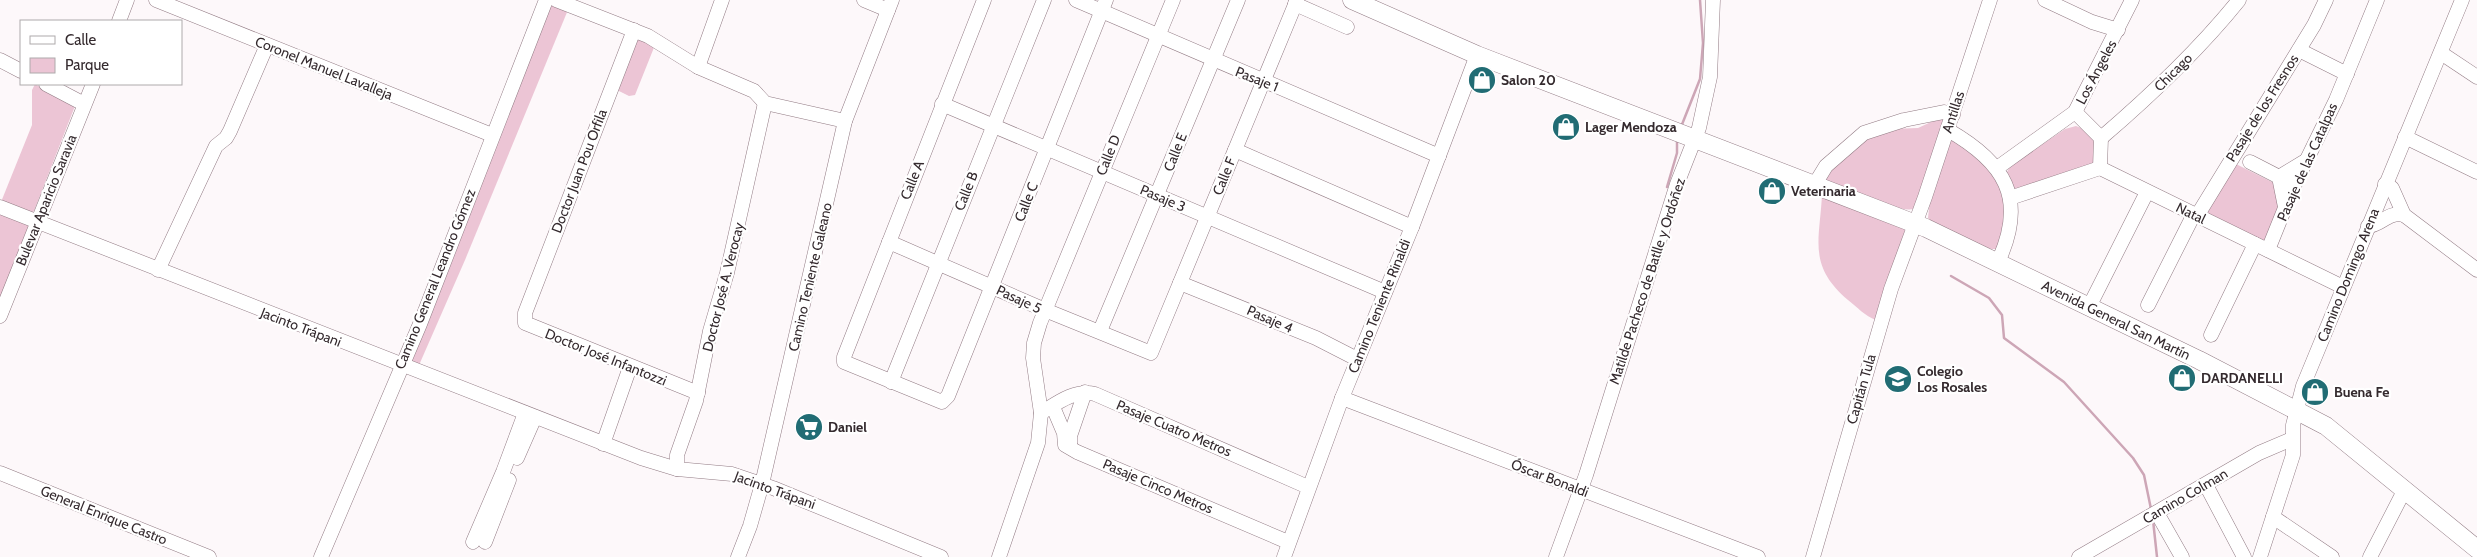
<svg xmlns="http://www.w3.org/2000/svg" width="2477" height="557" font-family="Cabin,sans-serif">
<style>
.green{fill:#ecc5d5}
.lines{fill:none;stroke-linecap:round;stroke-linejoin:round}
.stream{stroke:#cda6b6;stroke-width:2.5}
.minor-casing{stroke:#927b84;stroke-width:15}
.major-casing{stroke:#927b84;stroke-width:19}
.minor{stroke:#fff;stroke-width:14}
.major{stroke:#fff;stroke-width:18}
.labels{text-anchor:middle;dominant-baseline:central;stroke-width:4.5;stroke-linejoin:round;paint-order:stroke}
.street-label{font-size:14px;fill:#342a2e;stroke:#fff}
.poi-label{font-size:14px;font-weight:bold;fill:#342a2e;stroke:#fff;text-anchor:start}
</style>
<rect width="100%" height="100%" fill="#fdf8fa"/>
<g class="green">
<path d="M546,0l24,5 -105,255 -49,112 -15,-6z"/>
<path d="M637,36l18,9 -20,50 -6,1 -14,-7z"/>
<path d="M35,84l40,22 -41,105 -3,2 -30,-11 31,-77v-35z"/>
<path d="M1944,116l4,5 -35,88c-15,4 -73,-22 -90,-28v-8l45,-39 21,-5 29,-1z"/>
<path d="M2076,126c19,6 24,24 15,41l-72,24 -8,-5 -5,-12 4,-8 55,-37z"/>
<path d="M1953,140h3l38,32 13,38 -10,39c-14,2 -51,-21 -66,-27l-3,-4 2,-19 19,-58z"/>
<path d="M2234,163l54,27 -22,53 -61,-31z"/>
<path d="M1822,194l79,30 4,6 -29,90c-11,-4 -19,-13 -28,-20 -41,-35 -28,-60 -26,-106z"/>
<path d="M0,211l29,14v4l-29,75z"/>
</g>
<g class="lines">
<g class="stream">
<path d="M1681,127l19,-48 3,-36 -3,-43"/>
<path d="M1667,187l10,-34v-13"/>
<path d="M1951,276l38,22 13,17 2,23 60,44 69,76 11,17 7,34"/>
<path d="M2153,520l4,37"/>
</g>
<defs>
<g id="minor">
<path d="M156,0l336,135"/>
<path d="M556,0l92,36 50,31 56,24 11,12 80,18"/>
<path d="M864,0l24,10"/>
<path d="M984,0l-140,357v5l98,40 6,-6 158,-396"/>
<path d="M1076,0l363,156"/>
<path d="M2045,0l47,22 26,8"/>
<path d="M1295,4l52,23"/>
<path d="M119,21l8,-21"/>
<path d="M634,30l-109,283v10l173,70"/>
<path d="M2299,50l48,24"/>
<path d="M2441,53l36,24"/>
<path d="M0,60l21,11"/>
<path d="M698,67l24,-67"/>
<path d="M46,84l38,20"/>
<path d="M942,104l443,188"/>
<path d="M2075,112l26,26 -1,30 243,119"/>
<path d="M1948,130c56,32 80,68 50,132"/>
<path d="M2405,137l72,35"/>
<path d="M2101,138c49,-42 97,-87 138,-138"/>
<path d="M1235,150l177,77"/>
<path d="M2250,162l37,19"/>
<path d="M1997,168l78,-56 57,-112"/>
<path d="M1815,184l11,-18 38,-33 40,-13 40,-8 9,3"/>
<path d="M2385,184l7,4 12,27 73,55"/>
<path d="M2010,198l90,-30"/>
<path d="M0,207l641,251 36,11 55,5 41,14 168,69"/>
<path d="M2285,207l-6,-30 28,-17"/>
<path d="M2197,216l117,-191 12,-25"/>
<path d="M2368,226c14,-1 20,-15 36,-11"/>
<path d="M889,242l156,68 106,43 146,-353"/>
<path d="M2268,250l25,-62 43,-88 41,-100"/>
<path d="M158,270l58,-124 10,-8 4,-7 37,-86"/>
<path d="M1180,283l136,55 41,21"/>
<path d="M2148,305l46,-91"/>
<path d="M2089,307l58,-115"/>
<path d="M0,316l93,-232"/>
<path d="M1100,331l138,-331"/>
<path d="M2211,335l44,-91"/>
<path d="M891,382l153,-382"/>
<path d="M1342,398l416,159"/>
<path d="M1053,407l11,26 1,12 12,7 211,90"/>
<path d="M1041,413c16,-10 34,-24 54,-19l213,93"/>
<path d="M603,444l27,-77"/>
<path d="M1070,446v-10l15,-44"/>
<path d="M517,458l18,-41"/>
<path d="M677,469v-14l19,-54 14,-70 17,-58 38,-170"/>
<path d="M0,473l209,84"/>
<path d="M2206,485l38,72"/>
<path d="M2157,513l25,44"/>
<path d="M2273,517l59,40"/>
<path d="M473,542l30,-70 22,-59"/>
<path d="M485,542l24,-62"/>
<path d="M321,557l99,-233 126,-324"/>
<path d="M738,557l12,-31 12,-42 83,-363 47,-121"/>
<path d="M999,557l39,-114 3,-30 -8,-55 1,-15 6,-20 133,-323"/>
<path d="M1284,557l58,-159 70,-171 65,-172"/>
<path d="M1556,557l30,-82 91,-291 22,-56 11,-51 3,-77"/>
<path d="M1813,557l78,-268 34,-92 65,-197"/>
<path d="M2079,557l180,-104 33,-14"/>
<path d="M2260,557l33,-102v-30l10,-39 159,-386"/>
<path d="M2370,557l35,-68"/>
</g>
<path id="major" d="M1352,0l125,55 449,173 273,132 127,66 151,123"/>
</defs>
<use href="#minor" class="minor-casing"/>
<use href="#major" class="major-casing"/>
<use href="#minor" class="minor"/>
<use href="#major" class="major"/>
</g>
<defs>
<symbol id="shop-disc" viewBox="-11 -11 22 22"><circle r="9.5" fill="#216c74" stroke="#fff"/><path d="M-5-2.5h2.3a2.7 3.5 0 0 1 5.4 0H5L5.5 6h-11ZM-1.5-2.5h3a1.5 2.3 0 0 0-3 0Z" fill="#fff"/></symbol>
<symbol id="school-disc" viewBox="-11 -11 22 22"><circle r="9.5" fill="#216c74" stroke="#fff"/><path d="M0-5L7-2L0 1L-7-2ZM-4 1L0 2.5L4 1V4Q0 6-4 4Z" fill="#fff"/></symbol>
<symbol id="supermarket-disc" viewBox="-11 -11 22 22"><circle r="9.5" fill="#216c74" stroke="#fff"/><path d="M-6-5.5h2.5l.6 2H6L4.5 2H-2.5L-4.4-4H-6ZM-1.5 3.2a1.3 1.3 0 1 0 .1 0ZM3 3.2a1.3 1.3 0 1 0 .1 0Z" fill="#fff"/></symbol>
</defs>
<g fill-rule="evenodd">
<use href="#shop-disc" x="1466" y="64" width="32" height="32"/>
<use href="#shop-disc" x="1550" y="111" width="32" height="32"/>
<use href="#shop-disc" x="1756" y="175" width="32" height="32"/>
<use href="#shop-disc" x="2166" y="362" width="32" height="32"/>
<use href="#school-disc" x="1882" y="363" width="32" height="32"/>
<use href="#shop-disc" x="2299" y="376" width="32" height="32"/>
<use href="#supermarket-disc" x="793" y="411" width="32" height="32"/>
</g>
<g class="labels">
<g class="street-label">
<text transform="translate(324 68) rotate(22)">Coronel Manuel Lavalleja</text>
<text transform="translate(2096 72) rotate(-62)">Los Ángeles</text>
<text transform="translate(2173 72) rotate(-45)">Chicago</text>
<text transform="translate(1257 79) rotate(22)">Pasaje 1</text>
<text transform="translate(2262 108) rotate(-58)">Pasaje de los Fresnos</text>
<text transform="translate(1953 112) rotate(-72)">Antillas</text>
<text transform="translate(1175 152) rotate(-68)">Calle E</text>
<text transform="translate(1108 155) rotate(-68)">Calle D</text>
<text transform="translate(2307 162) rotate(-66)">Pasaje de las Catalpas</text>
<text transform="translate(579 171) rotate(-69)">Doctor Juan Pou Orfila</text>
<text transform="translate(1224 176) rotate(-68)">Calle F</text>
<text transform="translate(912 180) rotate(-68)">Calle A</text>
<text transform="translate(966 191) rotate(-68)">Calle B</text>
<text transform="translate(1163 198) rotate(23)">Pasaje 3</text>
<text transform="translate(46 200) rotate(-68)">Bulevar Aparicio Saravia</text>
<text transform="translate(1026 202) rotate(-69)">Calle C</text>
<text transform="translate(2191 213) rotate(26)">Natal</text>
<text transform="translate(2348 275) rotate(-68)">Camino Domingo Arena</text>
<text transform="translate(810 277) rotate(-77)">Camino Teniente Galeano</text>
<text transform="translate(435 279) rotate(-68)">Camino General Leandro Gómez</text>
<text transform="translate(1647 281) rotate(-72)">Matilde Pacheco de Batlle y Ordóñez</text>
<text transform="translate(723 287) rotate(-76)">Doctor José A. Verocay</text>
<text transform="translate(1019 299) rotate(25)">Pasaje 5</text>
<text transform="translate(1379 306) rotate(-68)">Camino Teniente Rinaldi</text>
<text transform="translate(1270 319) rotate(24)">Pasaje 4</text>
<text transform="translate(2116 320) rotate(26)">Avenida General San Martín</text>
<text transform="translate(301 327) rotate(21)">Jacinto Trápani</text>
<text transform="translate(606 357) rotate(22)">Doctor José Infantozzi</text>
<text transform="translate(1861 389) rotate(-74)">Capitán Tula</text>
<text transform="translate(1174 428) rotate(23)">Pasaje Cuatro Metros</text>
<text transform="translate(1550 478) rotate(21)">Óscar Bonaldi</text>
<text transform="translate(1158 486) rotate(23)">Pasaje Cinco Metros</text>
<text transform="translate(775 490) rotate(20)">Jacinto Trápani</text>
<text transform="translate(2185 496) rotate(-30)">Camino Colman</text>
<text transform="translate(104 515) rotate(22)">General Enrique Castro</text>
</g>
<g class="poi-label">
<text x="1501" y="80">Salon 20</text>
<text x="1585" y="127">Lager Mendoza</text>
<text x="1791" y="191">Veterinaria</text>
<text x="1917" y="371">Colegio<tspan x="1917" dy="16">Los Rosales</tspan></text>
<text x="2201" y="378">DARDANELLI</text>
<text x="2334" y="392">Buena Fe</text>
<text x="828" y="427">Daniel</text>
</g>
</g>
<rect x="20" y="20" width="162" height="65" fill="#ffffff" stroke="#aeaaab"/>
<rect x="30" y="36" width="25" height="8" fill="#ffffff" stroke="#aeaaab"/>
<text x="65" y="45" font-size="15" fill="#342a2e">Calle</text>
<rect x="30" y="58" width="25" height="15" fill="#ecc5d5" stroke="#aeaaab"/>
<text x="65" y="70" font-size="15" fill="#342a2e">Parque</text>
</svg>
